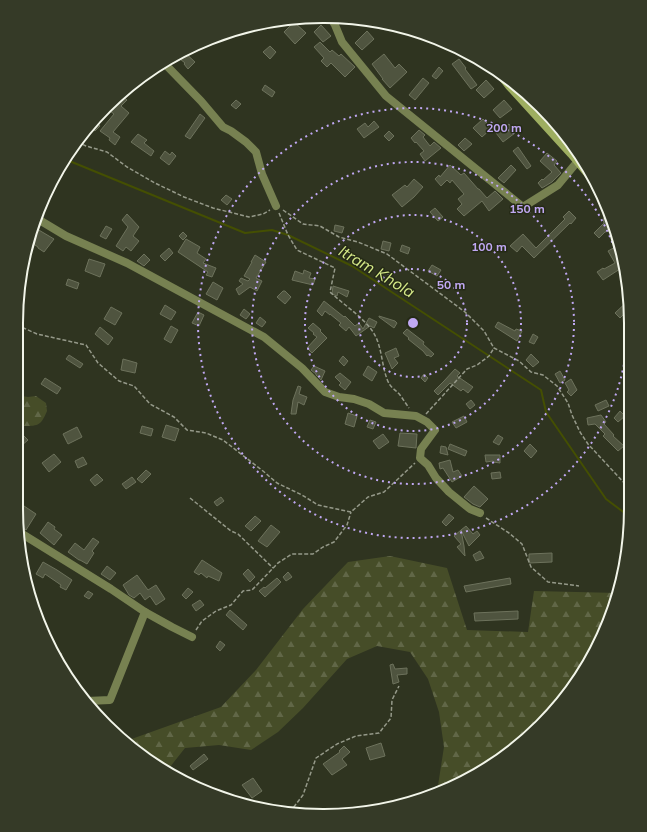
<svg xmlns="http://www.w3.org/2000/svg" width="647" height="832" font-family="Mulish,sans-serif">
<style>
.forest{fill:url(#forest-firs)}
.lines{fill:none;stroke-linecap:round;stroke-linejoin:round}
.stream{stroke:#444f02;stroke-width:2}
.building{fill:#4f543f;stroke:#6d725c}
.path{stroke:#959989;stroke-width:1.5;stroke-dasharray:4 2;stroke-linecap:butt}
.street{stroke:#778151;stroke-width:8}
.secondary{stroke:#9eae60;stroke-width:8}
.ring{fill:none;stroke:#c0a8f3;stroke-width:2;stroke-dasharray:2 4}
.labels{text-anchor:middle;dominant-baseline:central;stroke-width:3;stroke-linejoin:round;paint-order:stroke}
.water-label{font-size:16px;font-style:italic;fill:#d4e887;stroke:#252a16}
.rim{fill:none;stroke:#f2f5e9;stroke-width:2}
.centre{fill:#c0a8f3;stroke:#252a16;stroke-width:2}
.ring-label{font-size:12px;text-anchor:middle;font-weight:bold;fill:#c0a8f3;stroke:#252a16;stroke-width:3;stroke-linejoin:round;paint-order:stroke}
</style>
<defs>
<pattern id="forest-firs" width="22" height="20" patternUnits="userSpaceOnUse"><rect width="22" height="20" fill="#464d28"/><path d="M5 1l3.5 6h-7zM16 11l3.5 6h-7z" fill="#616747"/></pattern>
</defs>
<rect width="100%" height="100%" fill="#2f3420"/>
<g class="forest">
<path d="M16,395l12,2 8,-1 10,7 1,8c-6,14 -8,15 -23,15v-8h-8z"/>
<path d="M390,556l57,12 20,62 61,2 6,-41 84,2 -10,33 -29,54 -53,60 -49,35 -40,17 7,-45 -5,-35 -11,-33 -18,-27 -33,-6 -30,13 -44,49 -25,24 -27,18 -32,-5 -34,3 -19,24 -40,-31 95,-34 35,-37 47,-61 45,-47z"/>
</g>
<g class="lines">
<path class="stream" d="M67,160l178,73 27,-3 16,5 64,31 189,124 5,22 60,87 20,15"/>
</g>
<g class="building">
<path d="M294,22l12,11 -11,11 -11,-12z"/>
<path d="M321,25l10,11 -8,6 -9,-10z"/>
<path d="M367,31l7,8 -12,11 -7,-7z"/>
<path d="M320,42l10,10 2,-2 7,6 2,-2 14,13 -10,10 -14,-14 -4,4 -6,-6 3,-3 -10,-11z"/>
<path d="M270,46l6,6 -6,7 -7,-7z"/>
<path d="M183,51l12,11 -7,7 -4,-5 1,-1 -10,-8z"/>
<path d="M384,54l11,14 4,-4 8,8 -17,16 -8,-9h1l-11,-15z"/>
<path d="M459,59l7,9 -1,1 12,16 -6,4 -19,-25z"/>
<path d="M439,67l4,4 -7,8 -4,-3z"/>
<path d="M423,78l6,5 -14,17 -6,-5z"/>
<path d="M486,80l8,9 -10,9 -8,-8z"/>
<path d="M265,85l10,7 -3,5 -10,-7z"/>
<path d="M120,94l7,6 -6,6 8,7 -16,19 7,5 -5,8 -6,-5 1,-2 -10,-7 14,-17 -8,-6z"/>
<path d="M236,100l5,4 -5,5 -5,-4z"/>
<path d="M504,100l8,9 -12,9 -7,-8z"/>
<path d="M200,114l5,4 -15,21 -5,-3z"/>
<path d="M483,119l9,9 -10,9 -9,-9z"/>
<path d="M95,120l5,6 -5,5 -6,-5z"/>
<path d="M374,121l5,6 -15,11 -7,-9 8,-6 3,4z"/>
<path d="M509,124l6,9 -12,9 -7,-9z"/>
<path d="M419,130l6,5 -2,2 7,9 4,-4 7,6 -16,13 -5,-7 4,-3 -8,-9 -1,1 -4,-5z"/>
<path d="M389,131l5,5 -5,5 -5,-5z"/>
<path d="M138,134l9,6 -3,3 10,8 -3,5 -20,-14z"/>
<path d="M465,138l7,6 -8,7 -6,-6z"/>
<path d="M518,147l13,19 -4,3 -14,-18z"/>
<path d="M165,151l5,4 2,-3 4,4 -7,9 -9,-7z"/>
<path d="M547,153l10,8 -3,4 7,8 -9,9 -10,6 -4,-5 4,-4 1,1 9,-8 -12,-11z"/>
<path d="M450,165l11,10 3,-2 14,16h1l8,9 8,-7 8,8 -14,12 -7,-10 -18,15 -7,-7 5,-5 -4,-5 6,-5 -12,-14 -2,3 -3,-3 -6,6 -6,-7 4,-4 1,2z"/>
<path d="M511,165l5,5 -12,13 -6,-5z"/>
<path d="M414,179l9,8 -9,10 -12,10 -10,-12 13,-10 2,2z"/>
<path d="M226,195l6,4 -5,6 -6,-5z"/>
<path d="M435,208l8,9 -5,4 -8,-9z"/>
<path d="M569,211l7,7 -5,6 -1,-1 -36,35 -12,-12 -5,6 -7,-6 13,-12 13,14 29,-29 -2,-2z"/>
<path d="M127,214l12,13 -6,9 6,5 -8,10 -5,-4 -3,4 -7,-5 12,-19 -6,-7z"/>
<path d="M609,217l4,13 -8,2 -6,6 -5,-5 10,-10 -1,-4z"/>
<path d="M335,225l9,2 -2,6 -8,-2z"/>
<path d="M32,226l22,13 -10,13 -6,-4v-1l-9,-6z"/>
<path d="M106,226l6,3 -6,10 -6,-3z"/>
<path d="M183,232l4,4 -4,4 -4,-4z"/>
<path d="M186,239l14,8 -3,6 9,6 -3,4 13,5 -4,9 -6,-2 2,-3 -30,-20z"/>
<path d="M383,241l8,2 -2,8 -8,-2z"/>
<path d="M402,245l8,3 -2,6 -8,-3z"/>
<path d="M619,245l4,22 -20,13 -6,-8 6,-4 1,1 11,-6 -7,-12z"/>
<path d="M169,248l4,5 -8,8 -5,-5z"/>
<path d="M144,254l6,6 -6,6 -7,-5z"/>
<path d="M255,255l11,7 -10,16 6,3 -5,10 -7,-4 -11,8 -3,-6 7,-5 -4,-3 2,-3 7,3 2,-2 -6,-3 8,-14h-1z"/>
<path d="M89,259l16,5 -5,13 -15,-6z"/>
<path d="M432,265l9,5 -4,6 -9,-5z"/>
<path d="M304,270l7,3 -2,5 6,1 -2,6 -21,-5 3,-9 8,3z"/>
<path d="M68,279l11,4 -2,6 -11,-4z"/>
<path d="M213,282l10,6 -6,12 -11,-6z"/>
<path d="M333,286l16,5 -2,6 -9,-5 -1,4 -5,-2z"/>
<path d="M283,291h2l6,6 -6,7 -8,-7z"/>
<path d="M630,299v9l-10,10 -5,-5z"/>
<path d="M324,301l20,16 1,-1 10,10 4,-3 4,6 6,-11 8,4 -3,6 -4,-2 -14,10 -7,-9 -3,4 -7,-6 2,-2 -11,-9v1l-5,-4 -3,5 -5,-5z"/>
<path d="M165,305l11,7 -5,8 -11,-6z"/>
<path d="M111,307l11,6 -7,12 -11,-6z"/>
<path d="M244,309l6,5 -4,5 -6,-4z"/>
<path d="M198,312l6,3 -5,11 -7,-3z"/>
<path d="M379,316l16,5 2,2 -3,5 -15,-11z"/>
<path d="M260,317l6,5 -4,5 -6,-4z"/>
<path d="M498,322l17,9 1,-2 6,2 -5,10 -22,-14z"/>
<path d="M313,323l8,7 -1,1 7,7 -15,15 -5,-5 10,-11 -4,-3 1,-1 -6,-5z"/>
<path d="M171,326l7,4 -7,13 -7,-4z"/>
<path d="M100,327l13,11 -5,7 -13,-11z"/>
<path d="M407,329l17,13 -1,2 11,10 -3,3 -3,-2 -1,1 -4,-5 -15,-12 1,-1 -6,-5z"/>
<path d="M533,334l5,3 -4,7 -5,-2z"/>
<path d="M396,348l3,8 -5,2 4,5 -6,6 -7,-16z"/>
<path d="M531,354l8,8 -6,5 -7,-7z"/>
<path d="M69,355l14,9 -3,4 -14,-9z"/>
<path d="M343,356l5,5 -4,5 -5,-5z"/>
<path d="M123,359l14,4 -2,10 -14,-3z"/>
<path d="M314,366l11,5 -4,9 -5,-5v-1l-5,-4z"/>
<path d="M368,366l9,6 -5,9 -9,-6z"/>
<path d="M455,369l5,4 -3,3 16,11 -5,6 -5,-4 -2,2 -11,-8 -12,12 -4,-4 10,-10z"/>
<path d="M560,371l5,9 -5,3 -5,-9z"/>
<path d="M340,373l11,9 -6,8 -6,-5 2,-2 -6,-6z"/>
<path d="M424,374l4,4 -3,4 -4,-4z"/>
<path d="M45,378l16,10 -4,6 -16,-10z"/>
<path d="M571,379l6,11 -6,6 -4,-4 2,-2 -4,-7z"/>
<path d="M298,386l3,1 -2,7 8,3 -3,8 -6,-3 -2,12h-5l2,-14z"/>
<path d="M471,400l4,5 -5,4 -4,-5z"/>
<path d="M606,400l3,6 -11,5 -3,-6z"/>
<path d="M620,411l5,5 -7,6 -4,-4z"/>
<path d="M348,413l9,3 -3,11 -9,-3z"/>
<path d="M601,415l5,7 -2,2 10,11 -1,1 11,10 -6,5 -15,-15 2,-2 -10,-10 -7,1 -1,-7z"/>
<path d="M464,416l3,6 -11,6 -4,-6z"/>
<path d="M370,420l6,2 -3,7 -6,-2z"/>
<path d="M166,425l13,4 -4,12 -13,-4z"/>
<path d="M142,426l11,3 -2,7 -11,-3z"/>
<path d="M77,427l5,10 -14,7 -5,-10z"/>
<path d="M21,433l7,7 -7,6 -5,-7v-2z"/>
<path d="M400,433l17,1 -1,14 -18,-2z"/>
<path d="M383,434l6,8 -10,7 -6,-8z"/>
<path d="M498,435l5,3 -4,7 -6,-3z"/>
<path d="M450,444l17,7 -2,5 -17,-7z"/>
<path d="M530,444l7,7 -6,7 -7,-7z"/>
<path d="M441,446l5,1 2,8 -8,-2z"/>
<path d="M54,454l7,8 -12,10 -7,-9z"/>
<path d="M485,455h15v8l-7,-1v-1l-7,1z"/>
<path d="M83,457l4,7 -9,4 -3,-7z"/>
<path d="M450,460l3,12 5,-2 4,6 -10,6 -9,-14 -3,1 -1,-6z"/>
<path d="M146,470l5,4 -9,9 -5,-4z"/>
<path d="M500,472l1,6 -9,1 -1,-6z"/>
<path d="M97,474l6,6 -8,6 -5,-6z"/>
<path d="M132,477l4,5 -10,7 -4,-5z"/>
<path d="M474,486l14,13 -8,8 -7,-3 -9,-7z"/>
<path d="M221,497l3,4 -7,5 -3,-4z"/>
<path d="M24,506l12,8 -10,16 -8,-5 -1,-9z"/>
<path d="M449,514l5,4 -8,8 -4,-4z"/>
<path d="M255,516l6,5 -10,10 -6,-5z"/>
<path d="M48,522l7,5 -1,2 8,6 -8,10 -14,-12z"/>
<path d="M271,525l9,7 -13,15 -9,-6z"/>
<path d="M466,526l7,8 4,-3 3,4 -11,11 -8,-16z"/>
<path d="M461,530l3,16 1,10 -8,-9 4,-3 -7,-8z"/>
<path d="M93,538l6,4 -7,9 2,2 -7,11 -7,-4h-1l-11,-8 7,-9 9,7z"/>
<path d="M480,551l4,7 -8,3 -3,-6z"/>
<path d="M552,553v9l-23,1v-9z"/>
<path d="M202,560l20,13 -3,8 -11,-5 -1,2 -6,-5 -2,2 -5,-3z"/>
<path d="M43,562l14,8 15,10 -6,10 -6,-3 1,-2 -16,-11 -2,4 -7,-4z"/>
<path d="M107,566l9,7 -6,7 -9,-6z"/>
<path d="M248,569l7,8 -5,5 -7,-8z"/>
<path d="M288,572l4,5 -6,4 -3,-4z"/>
<path d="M137,575l11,15 8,-5 9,14 -9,6 -6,-9 -5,4 -5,-7 -6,5 -5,-3 -6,-10z"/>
<path d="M277,578l4,4 -16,15 -6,-6 5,-4 1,1z"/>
<path d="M510,578l1,6 -45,8 -2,-6z"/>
<path d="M188,588l5,4 -7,7 -4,-4z"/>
<path d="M88,591l5,3 -4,5 -5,-3z"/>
<path d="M200,600l4,5 -8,6 -4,-6z"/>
<path d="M230,610l17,15 -4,5 -17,-15z"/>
<path d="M518,611v8l-43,2 -1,-8z"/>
<path d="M220,641l5,4 -5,6 -4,-4z"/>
<path d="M56,650l6,4 -5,7 -3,-7z"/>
<path d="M393,664l2,5 12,-1v6l-10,1 2,7 -6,2 -3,-19z"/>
<path d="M381,743l4,13 -15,4 -4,-12z"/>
<path d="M344,746l6,6 -8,7 5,6 -15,10 -9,-11 17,-12 -1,-1z"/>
<path d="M204,754l4,5 -15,11 -3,-4z"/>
<path d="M253,778l9,13 -10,7 -10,-13z"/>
</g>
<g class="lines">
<g class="path">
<path d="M77,142l9,4 21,6 20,15 28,16 29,14 29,11 36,9 14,-3 7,-4"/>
<path d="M283,210l20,14 17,2 19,11 19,5 29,12 78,58 19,19 10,17 25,13 12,11 12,3 14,11 11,17 4,12 8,17 8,12 39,42"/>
<path d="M279,213l9,22 9,15 38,18 -5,24c13,12 31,24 41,37 11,14 10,34 16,50 3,9 8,10 13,16 3,4 6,9 9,13"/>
<path d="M17,325l20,9 49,11 12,18 21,18 15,5 16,18 24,13 13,13 19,3 17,7 40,31 14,12 25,12 16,10 33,7 17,-15 16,-5 31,-29"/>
<path d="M426,414l41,-45 10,-4 12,-9 5,-8"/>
<path d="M190,498l41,33 7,3 35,34"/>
<path d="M486,518l23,15 13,11 9,23 17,15 31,4"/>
<path d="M196,630l6,-9 14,-10 15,-6 12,-14 9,-1 26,-27 14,-9h21l10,-7 11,-5 13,-17 4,-13"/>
<path d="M290,812l13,-17 13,-37 21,-14 19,-8 23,-3 12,-15 1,-18 7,-14"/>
</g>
<g class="street">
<path d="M330,17l5,8 7,17 44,54 137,111 35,-22 19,-23"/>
<path d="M163,62l38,39 22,26 8,4 15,11 10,10 6,22 14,32"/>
<path d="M36,218l30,18 61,27 137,74 38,31 23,24 14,5 15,2 15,5 15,9 32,3 11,6 8,8 -14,19 -1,9 8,7 8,13 13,14 21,17 10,4"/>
<path d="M19,532l92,57 34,23 27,15 20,10"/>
<path d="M87,701l23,-1 35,-88"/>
</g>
<path class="secondary" d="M498,72l11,14 62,68 26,31"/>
</g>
<g class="ring">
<circle cx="413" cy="323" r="54"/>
<circle cx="413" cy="323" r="108"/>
<circle cx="413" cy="323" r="161"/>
<circle cx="413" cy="323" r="215"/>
</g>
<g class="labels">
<g class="water-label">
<text transform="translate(377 271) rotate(31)">Itram Khola</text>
</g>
</g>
<path d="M0 0H647V832H0ZM323 23H324A300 300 0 0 1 624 323V509A300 300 0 0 1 324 809H323A300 300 0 0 1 23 509V323A300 300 0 0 1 323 23Z" fill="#353a27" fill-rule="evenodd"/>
<path class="rim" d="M323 23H324A300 300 0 0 1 624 323V509A300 300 0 0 1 324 809H323A300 300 0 0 1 23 509V323A300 300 0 0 1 323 23Z"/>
<circle cx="413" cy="323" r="6" class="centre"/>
<g class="ring-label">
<text x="504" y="132">200 m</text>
<text x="527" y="213">150 m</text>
<text x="489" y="251">100 m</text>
<text x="451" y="289">50 m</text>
</g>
</svg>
